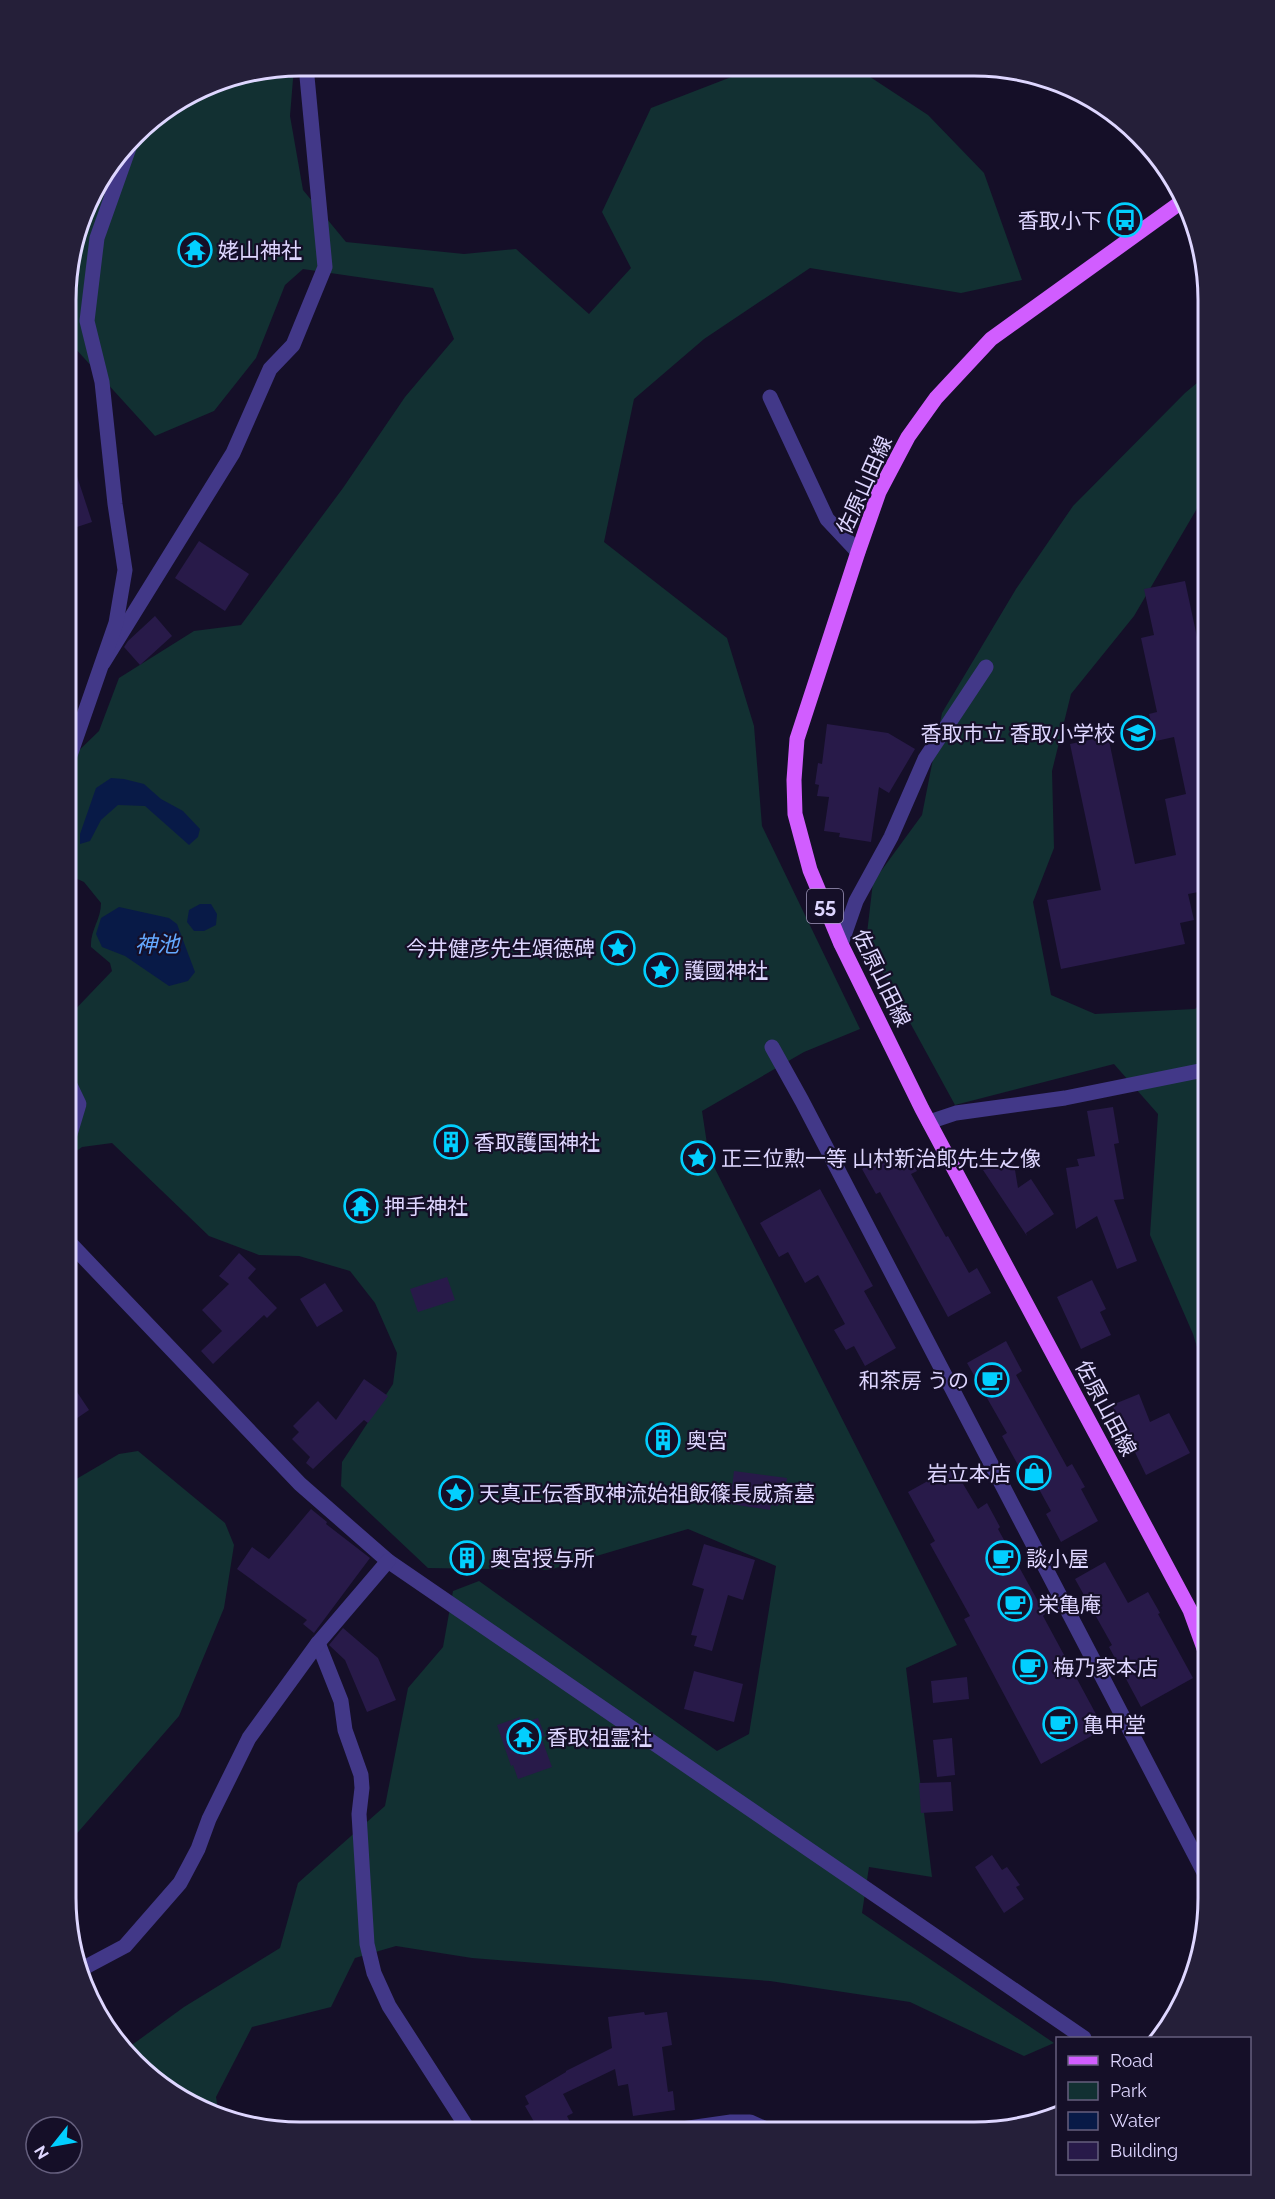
<svg xmlns="http://www.w3.org/2000/svg" width="1275" height="2199" font-family="Raleway,'Noto Sans JP',sans-serif">
<style>
.green{fill:#123032}
.water{fill:#081a47}
.building{fill:#281a49}
.lines{fill:none;stroke-linecap:round;stroke-linejoin:round}
.minor{stroke:#423888;stroke-width:15}
.major{stroke:#d15dff;stroke-width:15}
.labels{text-anchor:middle;dominant-baseline:central;stroke-width:4.5;stroke-linejoin:round;paint-order:stroke}
.shield{fill:#150f28;stroke:#a29abe;stroke-width:1.5}
.shield-label{font-size:20px;font-weight:bold;fill:#ded6ff}
.poi-label{font-size:21px;fill:#ded6ff;stroke:#150f28;text-anchor:start}
.street-label{font-size:21px;fill:#ded6ff;stroke:#150f28}
.water-label{font-size:22px;font-style:italic;fill:#64a9ff;stroke:#150f28}
.rim{fill:none;stroke:#ded6ff;stroke-width:3}
</style>
<rect width="100%" height="100%" fill="#150f28"/>
<g class="green">
<path d="M294,67l-4,49 13,74 43,52 118,12 52,-5 73,65 42,-46 -29,-56 49,-104 101,-39h106l70,46 56,58 38,107 -61,13 -151,-25 -106,71 -70,60 -30,143 123,96 27,88 8,100 98,203 -56,23 -102,59 7,46 248,488 -51,23 26,209 -63,-10 -7,46 192,130 -30,13 -114,-54 -140,-21 -298,-23 -76,-12 -41,12 -24,49 -79,20 -36,70 3,19c-38,-12 -68,-36 -94,-66l59,-43 96,-59 18,-65 87,-77 23,-118 35,-41 10,-56 26,-10 238,170 32,-17 27,-168 -88,-37 -139,41 -121,-2 -87,-82 1,-24 51,-78 4,-31 -22,-50 -25,-32 -51,-15 -40,-1 -50,-19 -97,-93 -30,4 -15,11v-140l45,-47 -2,-8 -19,-16c-1,-17 10,-27 10,-44l-17,-21 -11,-5 -6,2v-117l32,-31 20,-53 75,-47 47,-6 102,-137 62,-91 49,-58 -21,-51 -130,-19 -18,16 -29,73 -42,53 -59,25 -81,-89h-6v-76l22,-74 56,-72 65,-41z"/>
<path d="M1209,373v115l-75,128 -63,78 -19,77 2,77 -21,54 18,93 44,19 100,-5 14,-14v391l-16,-52 -43,-99 8,-121 -44,-50 -159,41 -89,-163 7,-60 49,-67 20,-102 74,-124 57,-83 112,-113z"/>
<path d="M138,1451l87,72 9,22 -10,63 -45,108 -113,130 1,-369 6,4 46,-27z"/>
</g>
<g class="water">
<path d="M111,778l13,1 20,5 17,15 22,12 17,18 -2,8 -9,8 -44,-39 -27,-1 -17,15 -11,21 -10,3v-10l16,-46z"/>
<path d="M200,904h11l6,10 -1,11 -12,6h-10l-7,-9 2,-12z"/>
<path d="M119,907l50,11 8,6 18,48 -7,9 -19,5 -44,-30 -23,-9 -6,-13 5,-16z"/>
</g>
<g class="building">
<path d="M71,458l21,64 -24,8v-71z"/>
<path d="M199,541l50,33 -24,37 -50,-33z"/>
<path d="M1185,581l24,112v197l-21,4 6,26 -14,3 5,21 -124,25 -14,-69 54,-10 -31,-146 38,-8 27,128 41,-9 -11,-56 21,-5 -12,-57 -18,4 -7,-27 8,-2 -16,-74 13,-3 -10,-46z"/>
<path d="M155,616l17,20 -32,29 -16,-18 4,-6z"/>
<path d="M827,724l61,9 27,16 -26,44 -10,-6 -8,55 -32,-5 1,-4 -16,-2 5,-34 -12,-1 2,-11 -4,-1 3,-21 4,1z"/>
<path d="M1113,1107l6,36 -5,1 10,55 -10,1 23,61 -20,8 -20,-53 -21,13 -10,-61 13,-2 -2,-7 18,-3 -8,-45z"/>
<path d="M902,1146l15,25 -6,3 35,63 2,-1 21,37 8,-5 14,25 -43,24 -68,-125 -4,2 -14,-25z"/>
<path d="M1014,1164l4,24 13,-9 23,35 -28,19 1,3 -44,-66z"/>
<path d="M820,1189l53,97 -9,5 32,57 -31,18 -11,-20 -8,4 -12,-20 11,-6 -27,-49 -13,8 -17,-31 -9,5 -19,-34z"/>
<path d="M239,1253l17,16 -8,9 29,30 -10,10 -3,-3 -51,49 -12,-13 21,-20 -20,-21 27,-26 -10,-8z"/>
<path d="M447,1277l8,23 -37,12 -8,-23z"/>
<path d="M1092,1280l14,29 -6,3 11,23 -30,14 -24,-52z"/>
<path d="M325,1283l18,28 -26,16 -17,-28z"/>
<path d="M1006,1341l16,30 -6,4 51,92 5,-3 13,23 -4,2 17,32 -37,21 -15,-28 5,-3 -17,-31 -6,3 -26,-47 5,-3 -40,-70z"/>
<path d="M67,1377l22,33 -22,15z"/>
<path d="M364,1379l24,17 -20,27 -4,-3 -51,49 -7,-6 4,-6 -18,-18 7,-7 -6,-6 25,-25 18,19z"/>
<path d="M1139,1394l11,28 19,-9 21,40 -44,22 -34,-70z"/>
<path d="M953,1467l25,42 9,-6 13,24 -2,2 47,85 -2,2 61,113 -63,35 -77,-145 6,-3 -40,-72 5,-3 -27,-49z"/>
<path d="M734,1471l53,7 -3,20 -5,-1 -1,9 -7,-1 -1,5 -40,-6z"/>
<path d="M311,1509l16,13 -1,2 44,34 -56,75 -11,-9 4,-4 -70,-51 15,-22 17,12z"/>
<path d="M704,1544l51,16 -12,40 -15,-5 -16,56 -18,-5 3,-10 -6,-1 13,-46 -12,-4z"/>
<path d="M1105,1562l23,41 20,-11 12,21 -2,1 35,64 -52,29 -32,-60 3,-2 -37,-66z"/>
<path d="M343,1628l35,30 18,42 -29,12 -22,-52 -16,-15z"/>
<path d="M694,1671l49,13 -9,38 -50,-13z"/>
<path d="M967,1677l2,22 -36,4 -2,-22z"/>
<path d="M520,1717l2,6 16,-5 7,18 -4,1 11,30 -34,12 -5,-14 -2,1 -14,-41z"/>
<path d="M952,1738l3,37 -18,2 -4,-37z"/>
<path d="M951,1782l2,29 -32,2 -2,-30z"/>
<path d="M992,1855l10,15 5,-3 13,18 -4,2 8,12 -20,14 -29,-46z"/>
<path d="M644,2012l1,3 22,-3 5,33 -10,2 6,45 5,-1 2,19 -42,6 -5,-32 -10,2 -3,-17 -52,25 10,19 -6,3 3,6 -17,10h-13l-15,-26 4,-2 -4,-8 41,-24v-1l46,-23 -4,-31z"/>
</g>
<g class="lines">
<g class="minor">
<path d="M770,397l57,122 31,33"/>
<path d="M103,663l130,-210 37,-84 23,-24 32,-78 -19,-201"/>
<path d="M67,764l49,-141 9,-53 -10,-66 -13,-122 -15,-61 10,-83 33,-93"/>
<path d="M841,944l15,-43 35,-64 34,-78 61,-92"/>
<path d="M772,1047l30,54 406,779"/>
<path d="M929,1122l27,-9 109,-15 144,-29"/>
<path d="M67,1144l12,-40 -12,-25"/>
<path d="M67,1240l233,244 88,77 696,477"/>
<path d="M318,1643l23,58 4,29 16,45 1,13 -3,26 8,130 7,29 15,33 81,126"/>
<path d="M78,1971l47,-25 55,-63 18,-34 11,-30 40,-81 69,-95 70,-82"/>
<path d="M661,2132l70,-10h19l23,10"/>
</g>
<path class="major" d="M1184,200l-193,139 -55,59 -28,39 -29,55 -21,60 -61,187 -3,41 1,34 15,56 31,74 81,165 268,501 16,44 3,20"/>
</g>
<defs>
<symbol id="bus-ring" viewBox="-11 -11 22 22"><circle r="9.5" fill="#150f28" stroke="#02cfff" stroke-width="1.5"/><path d="M-5-6H5V4H4V6H2V4H-2V6H-4V4H-5ZM-3.5-4V0h7V-4ZM-3.5 1.2v1.5H-2V1.2ZM2 1.2v1.5H3.5V1.2Z" fill="#02cfff"/></symbol>
<symbol id="temple-ring" viewBox="-11 -11 22 22"><circle r="9.5" fill="#150f28" stroke="#02cfff" stroke-width="1.5"/><path d="M0-6L5-2H3V0L6.5 2.5H4V6H1.5V3h-3V6H-4V2.5H-6.5L-3 0V-2H-5Z" fill="#02cfff"/></symbol>
<symbol id="school-ring" viewBox="-11 -11 22 22"><circle r="9.5" fill="#150f28" stroke="#02cfff" stroke-width="1.5"/><path d="M0-5L7-2L0 1L-7-2ZM-4 1L0 2.5L4 1V4Q0 6-4 4Z" fill="#02cfff"/></symbol>
<symbol id="sight-ring" viewBox="-11 -11 22 22"><circle r="9.5" fill="#150f28" stroke="#02cfff" stroke-width="1.5"/><path d="M0-6L1.8-2.2L6-1.7L2.9 1.2L3.7 5.4L0 3.3L-3.7 5.4L-2.9 1.2L-6-1.7L-1.8-2.2Z" fill="#02cfff"/></symbol>
<symbol id="building-ring" viewBox="-11 -11 22 22"><circle r="9.5" fill="#150f28" stroke="#02cfff" stroke-width="1.5"/><path d="M-4-6H4V6H1V3H-1V6H-4ZM-2.5-4.3h1.7v1.8h-1.7ZM.8-4.3h1.7v1.8H.8ZM-2.5-1h1.7V.8h-1.7ZM.8-1h1.7V.8H.8Z" fill="#02cfff"/></symbol>
<symbol id="cafe-ring" viewBox="-11 -11 22 22"><circle r="9.5" fill="#150f28" stroke="#02cfff" stroke-width="1.5"/><path d="M-5.5-4.5H6V0H3Q3 3.5 0 3.5H-2.5Q-5.5 3.5-5.5 0ZM3-3.2v2h1.7v-2ZM-6 4.5H4V6H-6Z" fill="#02cfff"/></symbol>
<symbol id="shop-ring" viewBox="-11 -11 22 22"><circle r="9.5" fill="#150f28" stroke="#02cfff" stroke-width="1.5"/><path d="M-5-2.5h2.3a2.7 3.5 0 0 1 5.4 0H5L5.5 6h-11ZM-1.5-2.5h3a1.5 2.3 0 0 0-3 0Z" fill="#02cfff"/></symbol>
</defs>
<g fill-rule="evenodd">
<use href="#bus-ring" x="1106" y="201" width="38" height="38"/>
<use href="#temple-ring" x="176" y="231" width="38" height="38"/>
<use href="#school-ring" x="1119" y="714" width="38" height="38"/>
<use href="#sight-ring" x="599" y="929" width="38" height="38"/>
<use href="#sight-ring" x="642" y="951" width="38" height="38"/>
<use href="#building-ring" x="432" y="1123" width="38" height="38"/>
<use href="#sight-ring" x="679" y="1139" width="38" height="38"/>
<use href="#temple-ring" x="342" y="1187" width="38" height="38"/>
<use href="#cafe-ring" x="973" y="1361" width="38" height="38"/>
<use href="#building-ring" x="644" y="1421" width="38" height="38"/>
<use href="#shop-ring" x="1015" y="1454" width="38" height="38"/>
<use href="#sight-ring" x="437" y="1474" width="38" height="38"/>
<use href="#building-ring" x="448" y="1539" width="38" height="38"/>
<use href="#cafe-ring" x="984" y="1539" width="38" height="38"/>
<use href="#cafe-ring" x="996" y="1585" width="38" height="38"/>
<use href="#cafe-ring" x="1011" y="1648" width="38" height="38"/>
<use href="#cafe-ring" x="1041" y="1705" width="38" height="38"/>
<use href="#temple-ring" x="505" y="1718" width="38" height="38"/>
</g>
<g class="labels">
<rect class="shield" x="807" y="889" width="36" height="34" rx="4.5"/>
<g class="shield-label">
<text x="825" y="906">55</text>
</g>
<g class="poi-label">
<text x="1102" y="220" text-anchor="end">香取小下</text>
<text x="218" y="250">姥山神社</text>
<text x="1115" y="733" text-anchor="end">香取市立 香取小学校</text>
<text x="595" y="948" text-anchor="end">今井健彦先生頌徳碑</text>
<text x="684" y="970">護國神社</text>
<text x="474" y="1142">香取護国神社</text>
<text x="721" y="1158">正三位勲一等 山村新治郎先生之像</text>
<text x="384" y="1206">押手神社</text>
<text x="969" y="1380" text-anchor="end">和茶房 うの</text>
<text x="686" y="1440">奥宮</text>
<text x="1011" y="1473" text-anchor="end">岩立本店</text>
<text x="479" y="1493">天真正伝香取神流始祖飯篠長威斎墓</text>
<text x="490" y="1558">奥宮授与所</text>
<text x="1026" y="1558">談小屋</text>
<text x="1038" y="1604">栄亀庵</text>
<text x="1053" y="1667">梅乃家本店</text>
<text x="1083" y="1724">亀甲堂</text>
<text x="547" y="1737">香取祖霊社</text>
</g>
<g class="street-label">
<text transform="translate(864 485) rotate(-66)">佐原山田線</text>
<text transform="translate(882 978) rotate(64)">佐原山田線</text>
<text transform="translate(1106 1408) rotate(62)">佐原山田線</text>
</g>
<g class="water-label">
<text x="157" y="944">神池</text>
</g>
</g>
<path d="M0 0H1275V2199H0ZM300 76H974A224 224 0 0 1 1198 300V1898A224 224 0 0 1 974 2122H300A224 224 0 0 1 76 1898V300A224 224 0 0 1 300 76Z" fill="#251f39" fill-rule="evenodd"/>
<path class="rim" d="M300 76H974A224 224 0 0 1 1198 300V1898A224 224 0 0 1 974 2122H300A224 224 0 0 1 76 1898V300A224 224 0 0 1 300 76Z"/>
<rect x="1056" y="2037" width="195" height="138" fill="#150f28" stroke="#655f7e" stroke-width="1.5"/>
<rect x="1068" y="2056" width="30" height="9" fill="#d15dff" stroke="#655f7e" stroke-width="1.5"/>
<text x="1110" y="2067" font-size="18" fill="#ded6ff">Road</text>
<rect x="1068" y="2082" width="30" height="18" fill="#123032" stroke="#655f7e" stroke-width="1.5"/>
<text x="1110" y="2097" font-size="18" fill="#ded6ff">Park</text>
<rect x="1068" y="2112" width="30" height="18" fill="#081a47" stroke="#655f7e" stroke-width="1.5"/>
<text x="1110" y="2127" font-size="18" fill="#ded6ff">Water</text>
<rect x="1068" y="2142" width="30" height="18" fill="#281a49" stroke="#655f7e" stroke-width="1.5"/>
<text x="1110" y="2157" font-size="18" fill="#ded6ff">Building</text>
<g transform="translate(54 2145) rotate(239)"><circle r="28" fill="#150f28" stroke="#655f7e" stroke-width="1.5"/>
<path d="M0-4.5L10 22L0 15L-10 22Z" fill="#02cfff"/>
<text y="-9" font-size="16" font-weight="bold" text-anchor="middle" fill="#ded6ff">N</text>
</g>
</svg>
